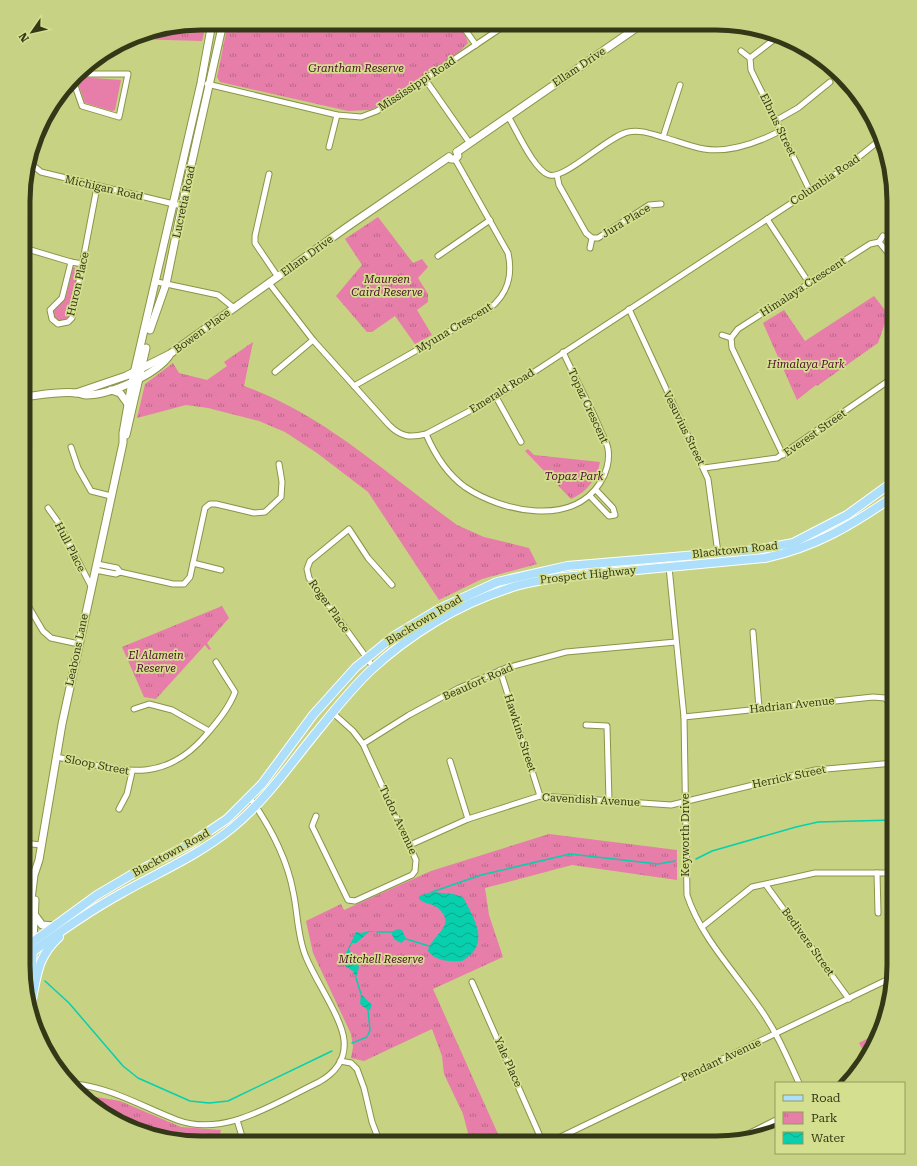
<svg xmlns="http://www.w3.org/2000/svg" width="917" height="1166" font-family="'Roboto Serif',serif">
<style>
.green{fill:#e77da9}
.park{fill:url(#park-tufts)}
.water{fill:url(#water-waves)}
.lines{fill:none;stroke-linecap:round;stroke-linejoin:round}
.stream{stroke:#08cfad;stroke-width:1.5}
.street-casing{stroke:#8b9447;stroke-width:7}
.secondary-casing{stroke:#8b9447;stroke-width:9}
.primary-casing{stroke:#fff;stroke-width:10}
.street{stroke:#fff;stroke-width:5}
.secondary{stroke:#fff;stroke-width:7}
.primary{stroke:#addffb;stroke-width:8}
.labels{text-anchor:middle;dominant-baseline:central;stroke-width:3.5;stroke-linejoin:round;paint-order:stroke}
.street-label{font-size:11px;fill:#343817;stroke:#d4df8f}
.park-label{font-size:11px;font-style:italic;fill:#510c2f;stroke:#d4df8f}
.rim{fill:none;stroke:#343817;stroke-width:5}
</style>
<defs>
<pattern id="park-tufts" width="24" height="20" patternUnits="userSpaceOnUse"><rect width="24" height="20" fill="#e77da9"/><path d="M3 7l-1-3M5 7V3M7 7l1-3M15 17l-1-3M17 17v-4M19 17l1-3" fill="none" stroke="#bc6789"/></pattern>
<pattern id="water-waves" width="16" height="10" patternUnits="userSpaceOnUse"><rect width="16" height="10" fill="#08cfad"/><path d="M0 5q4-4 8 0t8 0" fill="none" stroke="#0aa98c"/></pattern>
</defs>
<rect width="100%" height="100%" fill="#c7d283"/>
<g class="green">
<path d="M79,77l42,3 -6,30 -3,1 -27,-8 -8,-23z"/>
<path d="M73,267l6,3 -9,47 -9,5 -7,-4 -1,-8 13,-14z"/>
</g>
<g class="park">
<path d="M228,23l229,1 9,13 2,6 -8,8 -78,54 -13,5 -21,1 -128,-29 -3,-5z"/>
<path d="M191,25h15l-4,16 -69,-2 11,-6z"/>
<path d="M378,217l35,46 9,-4 6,8 -10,11 10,16v8l-11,8 15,25 -17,9 -20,-28 -23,16h-5l-31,-36 26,-31 -17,-26z"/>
<path d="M874,296l14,18 -10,29 -61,43 -1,-1 -19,15 -34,-77 21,-13 21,31z"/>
<path d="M253,342l-9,44c80,28 145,90 213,139l27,12 45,11 8,16 -55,15 -43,21 -71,-108 -51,-39 -32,-21 -26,-11 -51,-13 -22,-3 -49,13 8,-34 28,-21 6,10 28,7 20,-14 -3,-4z"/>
<path d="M528,449l6,6 66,7c-3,17 -13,30 -29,37l-46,-48z"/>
<path d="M222,606l7,12 -22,25 4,6 -2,1 -4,-5 -49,54 -12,-2 -22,-50z"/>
<path d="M549,834l128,16v30l-105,-15 -87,23 4,27 14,42 -70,32 69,154h-27l-6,-6 -6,-23 -19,-40 -2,-18 -10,-27 -68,32 -13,-3 2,-11 -2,-13 -38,-81 -7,-32 35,-17 3,6 87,-39z"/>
<path d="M876,1034l-6,20 -3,4 -8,-15z"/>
<path d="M85,1095l35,6 61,26 40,3 -3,13h-28l-46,-9 -42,-21z"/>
</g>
<g class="water">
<path d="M432,892l21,2 10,3c11,22 29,47 -1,64 -12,1 -27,0 -34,-10 3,-16 30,-25 10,-43 -6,-5 -12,-3 -19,-9v-3z"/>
<path d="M398,929l4,1 4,9 -5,4 -7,-4 -3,-7z"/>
<path d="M370,931l7,1h-8l-13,11h-4l-3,6 10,18 -3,11 -3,-7 -8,-5 -1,-9 12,-25 5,1z"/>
<path d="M361,994l11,11 -2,5h-2l-8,-6z"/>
</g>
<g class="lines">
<g class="stream">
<path d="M162,30l43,1"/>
<path d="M696,859l16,-8 84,-24 22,-5 76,-2"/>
<path d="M432,892l49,-17 89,-21 88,10 17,-3"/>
<path d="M377,932h14"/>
<path d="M406,939l23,7"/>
<path d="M356,978l5,16"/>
<path d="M45,981l24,22 54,63 15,12 52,23 19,2 19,-2 104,-50"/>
<path d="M352,1043l15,-6 3,-7 -2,-20"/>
</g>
<defs>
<g id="street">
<path d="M461,24l15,21"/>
<path d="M776,38l-26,20 1,12 59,121"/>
<path d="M741,51l9,7"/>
<path d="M425,79l44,63"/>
<path d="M73,80l9,26 37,11 9,-43h-50"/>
<path d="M207,84l130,31 24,2 16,-6 130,-87"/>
<path d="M508,116c9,15 26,54 41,59 16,5 59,-39 79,-43 13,-3 26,3 38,6 13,4 26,9 38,11 26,4 53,-6 76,-18"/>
<path d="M775,121l23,-13 32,-26"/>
<path d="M663,137l17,-52"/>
<path d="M329,147l8,-32"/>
<path d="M30,163l11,9 141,34"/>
<path d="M269,174l-14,62v7l4,6 19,28"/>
<path d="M557,175l2,10 27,48 6,5 -2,10"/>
<path d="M767,219l42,64"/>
<path d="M592,238h6l51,-33 12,-1"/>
<path d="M879,242l15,18"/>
<path d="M24,248l47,14 12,2"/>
<path d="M438,256l52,-36"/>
<path d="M71,262l-9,36 -12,12 2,9 6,5 10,-2 4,-4 25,-131"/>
<path d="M157,282l61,13 16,13"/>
<path d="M269,283l44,57 76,85c12,12 21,13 37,9l70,-37 349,-229 36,-29"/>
<path d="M629,309l79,170 10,74"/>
<path d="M722,335l9,3 7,-9 132,-85 9,-2 4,-6"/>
<path d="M731,338l1,10 51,107"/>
<path d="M275,372l38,-32"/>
<path d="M354,386l135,-77c19,-15 24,-33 19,-56l-53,-94"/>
<path d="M496,397l25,45"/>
<path d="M426,434c9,21 21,40 39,53 37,25 107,40 135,-4 6,-9 10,-22 8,-34 -1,-7 -6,-14 -8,-20 -11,-26 -25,-51 -37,-77"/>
<path d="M71,447l7,21 13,23 20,5"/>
<path d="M704,468l73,-10 117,-81"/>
<path d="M590,496l19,20 6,-1 -2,-7 -17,-18"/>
<path d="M48,508l10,14 33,64"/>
<path d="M668,557l16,160 3,178c14,43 49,78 74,115 16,23 26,47 38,73"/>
<path d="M193,563l28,7"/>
<path d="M97,564l20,4 3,4"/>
<path d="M95,570l21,4 4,-2 53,12h11l6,-7 15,-69 5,-4h6l38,9 11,-1 16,-15 1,-15 -3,-18"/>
<path d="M24,599l19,32 8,7 28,6"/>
<path d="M753,632l6,76"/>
<path d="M374,668l-65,-90 -2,-9 3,-8 39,-32 19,29 24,27"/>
<path d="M500,670l40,126"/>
<path d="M134,709l15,-5 23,6 37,21"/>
<path d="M684,717l189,-20 12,1 9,11"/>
<path d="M586,725l21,1 2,75"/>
<path d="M363,744l46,-29 50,-27 47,-20 60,-16 110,-10"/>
<path d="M56,757c60,11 104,32 150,-22 11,-13 23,-27 29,-43l-19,-30"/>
<path d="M450,761l18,58"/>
<path d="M119,809l8,-15 5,-22"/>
<path d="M316,816l-4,10 36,74 7,1 57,-26 3,-4 1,-11 -53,-116 -10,-13 -20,-18"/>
<path d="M23,843l18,2"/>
<path d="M410,845l58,-26 72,-23 131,9 144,-35 79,-7"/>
<path d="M877,873l1,40"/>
<path d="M766,885l83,114"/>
<path d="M702,927l50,-40 63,-14h79"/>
<path d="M472,982l71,161"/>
<path d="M340,1061l11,2 6,6 7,19 8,34 8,21"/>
<path d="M75,1084c37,4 68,23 102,36 48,18 100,-18 142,-38 16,-9 27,-23 25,-42 -2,-22 -29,-60 -38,-83 -9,-21 -8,-44 -13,-66 -6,-32 -24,-66 -43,-93"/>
<path d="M237,1120l7,23"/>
<path d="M734,1141l42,-21"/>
<path d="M548,1143l345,-166"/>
</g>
<g id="secondary">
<path d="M457,152l185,-128"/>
<path d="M449,157l2,2h4l3,-3 -1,-4"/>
<path d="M150,330l16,-46 16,-78 41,-183"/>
<path d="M111,390l9,3 8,11"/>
<path d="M76,393l50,-17 44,-22 177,-127 102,-70"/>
<path d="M24,397c17,-2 36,-6 53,-4 3,0 6,2 9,2 24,0 69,-20 83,-39"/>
<path d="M126,435l20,-87"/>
<path d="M34,914l8,11 12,1"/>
<path d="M33,941l2,-41"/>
<path d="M25,948l9,-73 5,-15 23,-136 61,-281v-10l9,-51 69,-299 11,-60"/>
</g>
<g id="primary">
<path d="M23,949l74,-54 34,-20 59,-31 37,-25 35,-35 51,-69 43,-48 38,-31 45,-27 58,-27 70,-16 189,-16 37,-7 54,-28 47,-34"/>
<path d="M23,959c32,-24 64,-47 99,-66 37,-21 77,-38 110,-65 33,-27 57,-62 83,-94 18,-22 35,-44 56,-64 38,-35 86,-65 136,-81 18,-7 37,-9 56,-12l202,-19c51,-11 87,-33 129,-62"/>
<path d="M31,982l2,-34"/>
<path d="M29,1010c9,-30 5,-50 30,-73"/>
</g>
</defs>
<use href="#street" class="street-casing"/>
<use href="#secondary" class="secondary-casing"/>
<use href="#primary" class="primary-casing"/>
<use href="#street" class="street"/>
<use href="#secondary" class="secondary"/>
<use href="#primary" class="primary"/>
</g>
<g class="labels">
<g class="street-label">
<text transform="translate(579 67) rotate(-34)">Ellam Drive</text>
<text transform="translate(417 84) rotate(-33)">Mississippi Road</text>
<text transform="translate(778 125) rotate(64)">Elbrus Street</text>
<text transform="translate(825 180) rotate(-34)">Columbia Road</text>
<text transform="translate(104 188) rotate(13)">Michigan Road</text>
<text transform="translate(184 202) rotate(-78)">Lucretia Road</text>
<text transform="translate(626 221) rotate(-31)">Jura Place</text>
<text transform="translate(307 256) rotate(-36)">Ellam Drive</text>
<text transform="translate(78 284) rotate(-77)">Huron Place</text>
<text transform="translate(803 287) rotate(-33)">Himalaya Crescent</text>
<text transform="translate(454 328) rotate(-31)">Myuna Crescent</text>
<text transform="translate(202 331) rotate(-36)">Bowen Place</text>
<text transform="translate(502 391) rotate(-32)">Emerald Road</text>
<text transform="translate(588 406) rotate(65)">Topaz Crescent</text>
<text transform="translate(684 428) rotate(64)">Vesuvius Street</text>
<text transform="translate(815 433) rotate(-35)">Everest Street</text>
<text transform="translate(70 547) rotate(63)">Hull Place</text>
<text transform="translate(735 550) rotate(-6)">Blacktown Road</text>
<text transform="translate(588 575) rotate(-6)">Prospect Highway</text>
<text transform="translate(329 606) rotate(55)">Roger Place</text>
<text transform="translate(424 620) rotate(-31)">Blacktown Road</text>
<text transform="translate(77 650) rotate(-78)">Leabons Lane</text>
<text transform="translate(478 682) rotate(-24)">Beaufort Road</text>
<text transform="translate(792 705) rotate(-6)">Hadrian Avenue</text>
<text transform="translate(520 733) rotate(72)">Hawkins Street</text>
<text transform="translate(97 765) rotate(11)">Sloop Street</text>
<text transform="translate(789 777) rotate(-12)">Herrick Street</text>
<text transform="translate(591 800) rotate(3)">Cavendish Avenue</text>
<text transform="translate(398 820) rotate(65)">Tudor Avenue</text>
<text transform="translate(685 835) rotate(-90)">Keyworth Drive</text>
<text transform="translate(171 853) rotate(-29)">Blacktown Road</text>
<text transform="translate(808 942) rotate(54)">Bedivere Street</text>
<text transform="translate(721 1060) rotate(-25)">Pendant Avenue</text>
<text transform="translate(508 1062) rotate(66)">Yale Place</text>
</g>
<g class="park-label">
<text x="356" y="68">Grantham Reserve</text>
<text x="387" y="279">Maureen<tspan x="387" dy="13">Caird Reserve</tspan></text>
<text x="806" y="364">Himalaya Park</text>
<text x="574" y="476">Topaz Park</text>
<text x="156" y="655">El Alamein<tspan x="156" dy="13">Reserve</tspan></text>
<text x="381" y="959">Mitchell Reserve</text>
</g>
</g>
<path d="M0 0H917V1166H0ZM201 30H716A171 171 0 0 1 887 201V965A171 171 0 0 1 716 1136H201A171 171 0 0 1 30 965V201A171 171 0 0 1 201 30Z" fill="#c7d285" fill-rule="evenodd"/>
<path class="rim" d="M201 30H716A171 171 0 0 1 887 201V965A171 171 0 0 1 716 1136H201A171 171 0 0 1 30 965V201A171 171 0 0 1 201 30Z"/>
<rect x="775" y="1082" width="130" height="72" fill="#d4df8f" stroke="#949c5f"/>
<rect x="783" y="1095" width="20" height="6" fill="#addffb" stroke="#949c5f"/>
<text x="811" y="1102" font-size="12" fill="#343817">Road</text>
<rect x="783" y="1112" width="20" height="12" fill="url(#park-tufts)" stroke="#949c5f"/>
<text x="811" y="1122" font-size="12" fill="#343817">Park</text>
<rect x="783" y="1132" width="20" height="12" fill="url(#water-waves)" stroke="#949c5f"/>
<text x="811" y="1142" font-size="12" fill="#343817">Water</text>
<g transform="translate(32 32) rotate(236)" stroke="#d4df8f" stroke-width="3" paint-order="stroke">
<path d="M0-3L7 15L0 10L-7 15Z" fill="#343817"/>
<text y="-6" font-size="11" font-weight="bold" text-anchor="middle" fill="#343817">N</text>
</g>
</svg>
